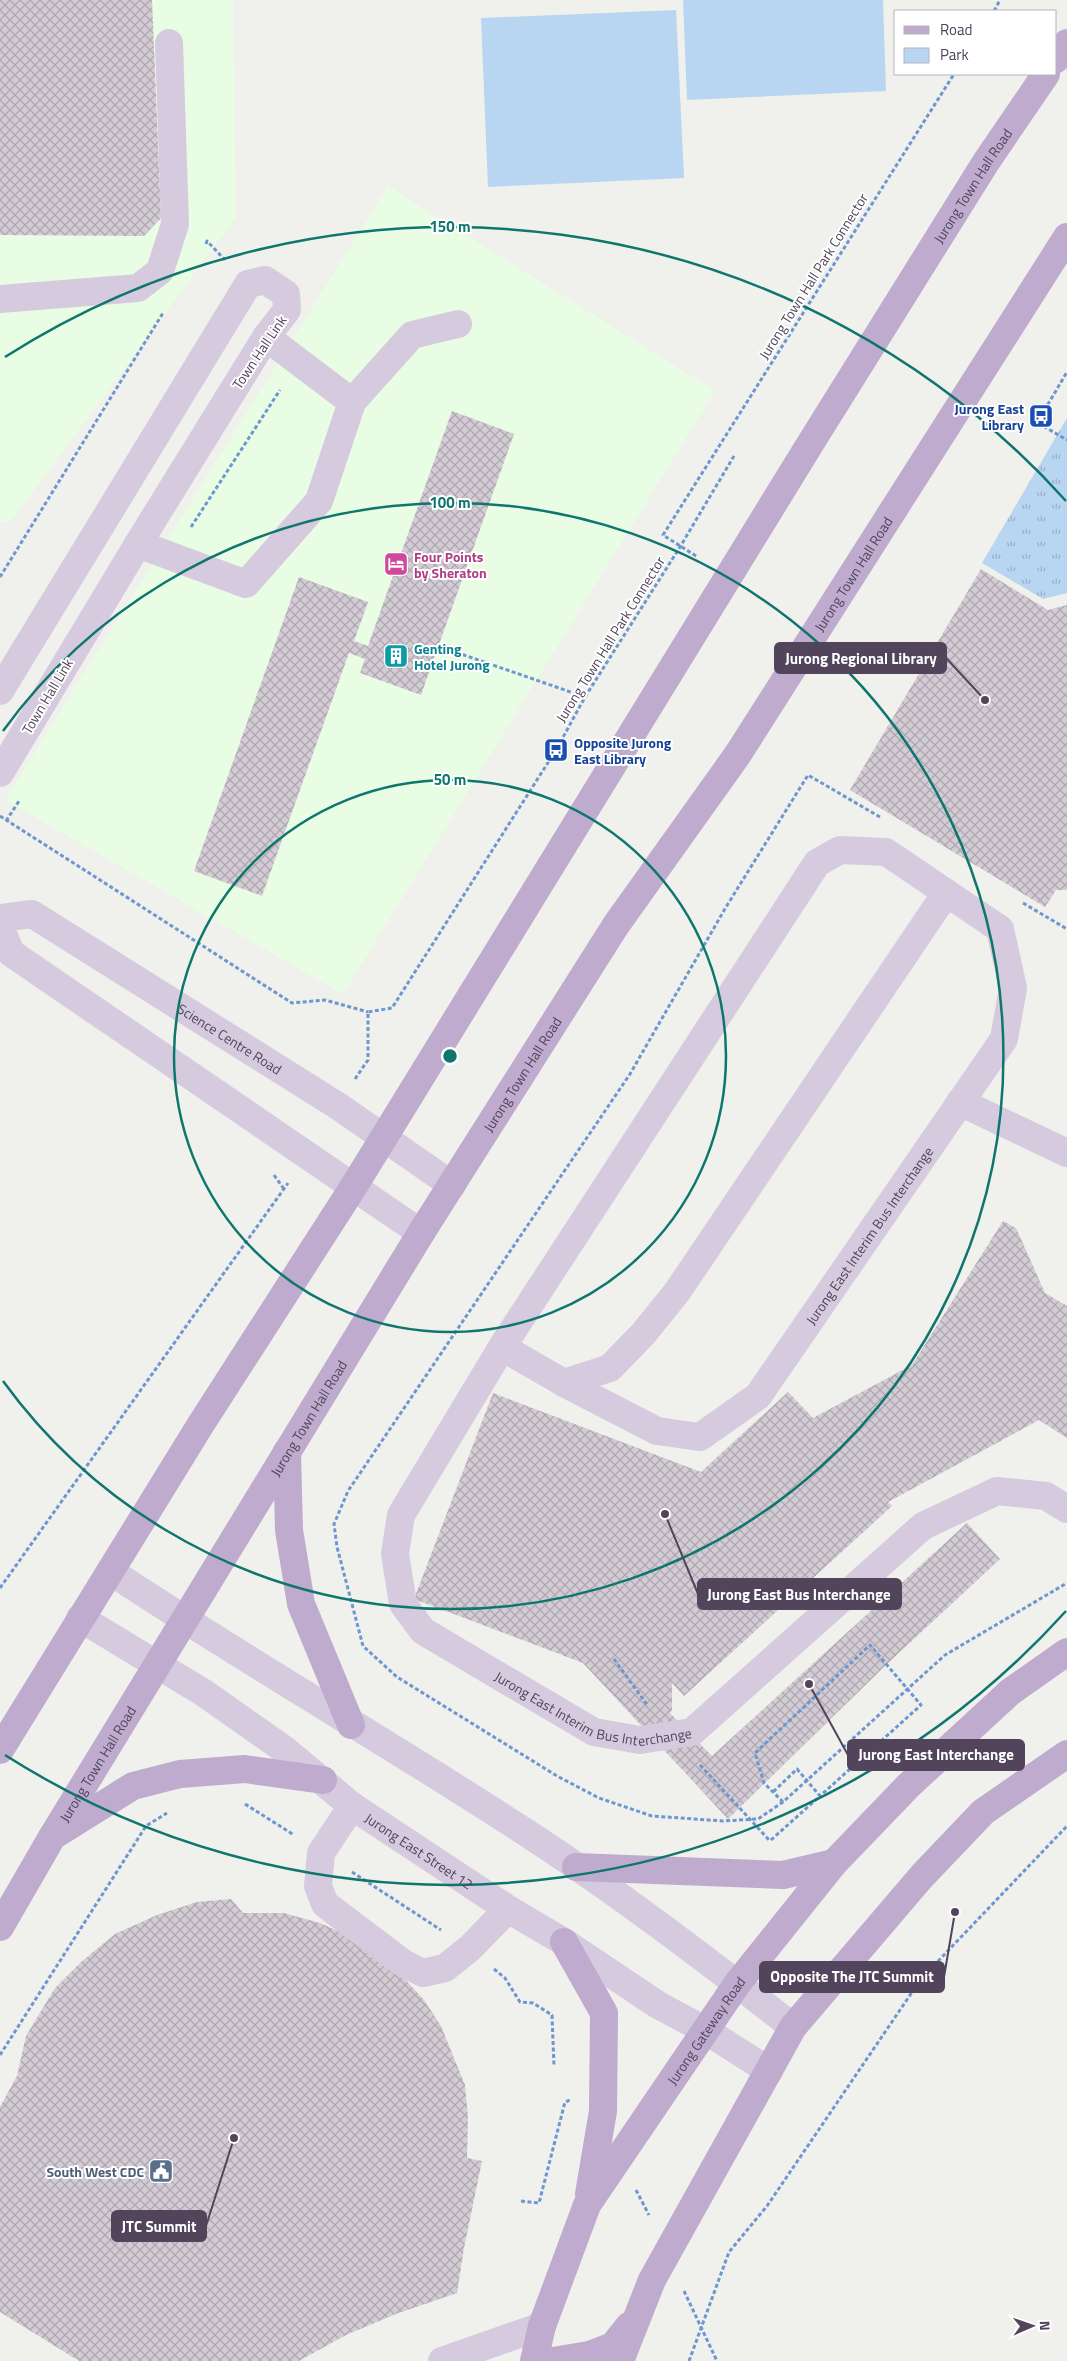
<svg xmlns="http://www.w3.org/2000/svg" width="1067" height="2361" font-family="'Titillium Web',sans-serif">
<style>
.commercial{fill:#e9fce4}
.grass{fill:url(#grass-tufts)}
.park{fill:#b8d6f1}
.building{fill:url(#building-cross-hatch)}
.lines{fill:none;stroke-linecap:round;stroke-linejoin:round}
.path{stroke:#6e97d0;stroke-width:3;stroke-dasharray:4 2.5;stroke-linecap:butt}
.minor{stroke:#d5cade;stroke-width:28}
.major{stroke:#bfabce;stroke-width:28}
.ring{fill:none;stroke:#0f766e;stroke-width:2.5}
.labels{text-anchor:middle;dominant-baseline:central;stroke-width:4;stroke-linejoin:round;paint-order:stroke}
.street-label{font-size:14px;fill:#51445b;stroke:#fff}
.transit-label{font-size:14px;font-weight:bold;fill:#164399;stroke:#fff;text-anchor:end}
.hotel-label{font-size:14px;font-weight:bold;fill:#b23c85;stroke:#fff;text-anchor:start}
.culture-label{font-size:14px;font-weight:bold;fill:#0d838f;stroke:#fff;text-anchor:start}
.service-label{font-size:14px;font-weight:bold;fill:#4e5e75;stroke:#fff;text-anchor:end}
.centre{fill:#0f766e;stroke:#fff;stroke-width:2.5}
.ring-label{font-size:15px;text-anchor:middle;font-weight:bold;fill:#0f766e;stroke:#fff;stroke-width:4;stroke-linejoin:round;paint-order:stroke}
.leader{fill:none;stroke:#51445b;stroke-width:2}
.callout-dot{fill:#51445b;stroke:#fff;stroke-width:2}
.callout{fill:#51445b;stroke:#51445b;stroke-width:2}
.callout-label{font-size:15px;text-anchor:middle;font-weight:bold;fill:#fff}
</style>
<defs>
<pattern id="grass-tufts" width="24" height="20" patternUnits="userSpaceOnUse" patternTransform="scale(1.25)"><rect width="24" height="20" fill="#b8d6f1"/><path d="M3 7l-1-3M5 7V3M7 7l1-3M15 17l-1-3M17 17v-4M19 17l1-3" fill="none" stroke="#98afc6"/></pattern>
<pattern id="building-cross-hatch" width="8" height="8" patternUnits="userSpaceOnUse" patternTransform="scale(1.25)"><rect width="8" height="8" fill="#d3ccd5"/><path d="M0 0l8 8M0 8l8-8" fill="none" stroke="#aea7b0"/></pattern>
</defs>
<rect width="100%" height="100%" fill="#f0f0ed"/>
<g class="commercial">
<path d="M0,0h233l3,217 -225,305h-11z"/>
<path d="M388,186l327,205 -372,603 -338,-194z"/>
</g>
<path class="grass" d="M1067,418v175l-24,6 -61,-36z"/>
<g class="park">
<path d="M683,0h200l3,91 -199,9z"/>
<path d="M676,10l8,168 -196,9 -7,-169z"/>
</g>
<g class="building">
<path d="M0,0h152l9,218 -17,18 -144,-1z"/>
<path d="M452,411l62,23 -93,261 -61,-22 5,-14 -16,-6 -87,243 -68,-25 105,-294 69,25 -14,39 14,5z"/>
<path d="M981,569l67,41 19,-5v285h-11l-11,17 -195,-117z"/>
<path d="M1003,1221l13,7 29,65 22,13v132l-28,-18 -151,82 4,4 -208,190 -12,-13v27l-2,3 42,43 255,-233 33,36 -113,105 -159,155 -145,-156 -169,-64 79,-206 208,79 87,-80 25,26 99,-53z"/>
<path d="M231,1899l12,14h41l36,10 27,12 55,41 22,24 17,26 24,59 3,32 -1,41 15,3 -18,87 -7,45 -61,21 -50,21 -47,26h-220l-79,-49v-205l17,-31 9,-40 29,-48 26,-26 34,-28 42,-19 40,-13z"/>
</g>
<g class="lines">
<g class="path">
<path d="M994,11l6,-11"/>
<path d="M206,244l1,-3 18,19"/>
<path d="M1041,416l26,-44"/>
<path d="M1038,423l29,17"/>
<path d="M191,527l89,-137"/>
<path d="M696,556l-33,-21 291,-461"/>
<path d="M0,577l163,-264"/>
<path d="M438,646l147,51"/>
<path d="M0,816l292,187 33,-3 43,12"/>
<path d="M880,817l-72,-42 -82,132 -96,167 -282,417 -14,33 3,23 26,99 34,31 160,99 42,22 53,18 71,5 35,-2 25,-17 162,-147 122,-72"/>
<path d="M6,821l13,-20"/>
<path d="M1023,903l44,26"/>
<path d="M355,1079l13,-19v-48l24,-4 164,-258 29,-53 95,-150 54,-91"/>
<path d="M274,1175l10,14"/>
<path d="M0,1588l288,-405"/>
<path d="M614,1659l34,47"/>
<path d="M700,1765l70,76"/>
<path d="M783,1802l-19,-19 -9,-30 115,-108 51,60 -101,91"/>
<path d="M245,1804l49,31"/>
<path d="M771,1840l49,-44 -23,-27 -24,23"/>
<path d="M352,1872l89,58"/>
<path d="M494,1969l11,9 15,24 13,1 19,12 2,51"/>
<path d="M0,2055l146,-229 21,-13"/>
<path d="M636,2190l13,25"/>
<path d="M521,2201l18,2 26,-101 5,-2"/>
<path d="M684,2291l33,70"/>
<path d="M689,2361l40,-109 38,-46 154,-227 146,-153"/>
</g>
<g class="minor">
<path d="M0,299l138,-11 22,-17 15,-47 -6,-181"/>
<path d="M266,337l86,65"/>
<path d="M138,544l108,40 73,-83 33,-99 60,-67 46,-11"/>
<path d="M0,691l248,-407 17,-4 21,14 1,16 -21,27 -128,207 -138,229"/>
<path id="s1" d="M0,918l32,-4 306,192 114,79"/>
<path d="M0,927l11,26 410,280"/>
<path d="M960,1102l107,51"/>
<path id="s2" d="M502,1347l62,36 93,48 43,6 58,-41 246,-357 9,-51 -13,-59 -114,-77 -46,-2 -23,13 -315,484 -101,168 -6,39 8,50 20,27 171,101 46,8 52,-8 231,-206 74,-35 49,5 21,13"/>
<path d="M564,1383l46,-15 33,-34 34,-42 269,-399"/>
<path d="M110,1571c134,89 274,169 409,257 95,61 185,130 274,199"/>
<path id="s3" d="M80,1618l124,75 81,57 67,56 156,103 56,33 94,63 47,25 64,41"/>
<path d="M352,1806l-31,47 -3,33 7,18 78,59 20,10 22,-5 25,-20 38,-39"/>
<path d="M442,2361l100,-35"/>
</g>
<g class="major">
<path d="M1056,59l11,-16"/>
<path d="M287,1452l2,78 12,74 50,121"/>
<path id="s4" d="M0,1750l201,-326 153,-238 456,-742 176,-282 60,-88"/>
<path d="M58,1833l75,-47 47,-12 65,-5 78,11"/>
<path d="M576,1867l207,8 51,-12"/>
<path id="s5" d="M0,1927l52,-90 369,-604 195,-308 122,-171 329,-517"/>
<path d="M564,1942l40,71 -1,98 -14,83"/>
<path id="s6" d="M534,2361l8,-35 45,-121 150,-221 97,-121 74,-77 102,-94 57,-40"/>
<path d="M553,2361l36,-6 24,-9 16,-20"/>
<path d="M620,2361l32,-81 141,-253 129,-151 61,-64 84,-58"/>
</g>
</g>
<g class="ring">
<circle cx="450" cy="1056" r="276"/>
<path d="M3 731A553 553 0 1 1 3 1381"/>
<path d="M1066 1611A829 829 0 0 1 5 1755M5 357A829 829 0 0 1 1066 501"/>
</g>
<defs>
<symbol id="bus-square" viewBox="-11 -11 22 22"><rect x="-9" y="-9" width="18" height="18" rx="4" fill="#1a4fb4" stroke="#fff"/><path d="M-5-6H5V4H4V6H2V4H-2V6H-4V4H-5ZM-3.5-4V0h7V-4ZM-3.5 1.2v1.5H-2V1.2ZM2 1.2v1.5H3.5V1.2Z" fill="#fff"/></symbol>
<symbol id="hotel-square" viewBox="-11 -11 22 22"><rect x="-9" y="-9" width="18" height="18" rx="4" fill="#d1479c" stroke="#fff"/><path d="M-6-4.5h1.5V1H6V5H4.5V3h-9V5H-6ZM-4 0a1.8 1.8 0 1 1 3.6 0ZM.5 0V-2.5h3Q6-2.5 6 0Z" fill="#fff"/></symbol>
<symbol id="building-square" viewBox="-11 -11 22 22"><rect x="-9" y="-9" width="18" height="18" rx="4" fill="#0f9aa8" stroke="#fff"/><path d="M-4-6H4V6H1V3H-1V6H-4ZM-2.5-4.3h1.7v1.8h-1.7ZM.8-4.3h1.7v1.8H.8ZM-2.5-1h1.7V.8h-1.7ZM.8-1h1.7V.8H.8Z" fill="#fff"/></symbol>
<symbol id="civic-square" viewBox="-11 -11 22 22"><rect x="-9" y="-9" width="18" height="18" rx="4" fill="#5c6f8a" stroke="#fff"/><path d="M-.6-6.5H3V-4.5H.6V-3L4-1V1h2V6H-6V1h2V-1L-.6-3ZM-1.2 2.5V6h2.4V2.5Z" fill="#fff"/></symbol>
</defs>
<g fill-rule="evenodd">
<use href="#bus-square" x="1027" y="402" width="28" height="28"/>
<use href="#hotel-square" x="382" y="550" width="28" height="28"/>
<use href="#building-square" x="382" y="642" width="28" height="28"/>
<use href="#bus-square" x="542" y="736" width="28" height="28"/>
<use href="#civic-square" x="147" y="2157" width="28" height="28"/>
</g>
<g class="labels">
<g class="street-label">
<text stroke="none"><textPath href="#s4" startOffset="1842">Jurong Town Hall Road</textPath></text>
<text transform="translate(813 276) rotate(-58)">Jurong Town Hall Park Connector</text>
<text transform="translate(259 352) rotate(-56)">Town Hall Link</text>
<text stroke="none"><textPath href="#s5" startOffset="1600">Jurong Town Hall Road</textPath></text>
<text transform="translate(610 639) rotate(-58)">Jurong Town Hall Park Connector</text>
<text transform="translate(47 696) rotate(-59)">Town Hall Link</text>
<text stroke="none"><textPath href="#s1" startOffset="266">Science Centre Road</textPath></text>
<text stroke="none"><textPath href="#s5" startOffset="1000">Jurong Town Hall Road</textPath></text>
<text stroke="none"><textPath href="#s2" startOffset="486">Jurong East Interim Bus Interchange</textPath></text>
<text stroke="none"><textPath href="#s5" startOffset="595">Jurong Town Hall Road</textPath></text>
<text stroke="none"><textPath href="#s2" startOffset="2135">Jurong East Interim Bus Interchange</textPath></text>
<text stroke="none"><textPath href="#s5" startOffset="190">Jurong Town Hall Road</textPath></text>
<text stroke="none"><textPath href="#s3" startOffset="412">Jurong East Street 12</textPath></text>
<text stroke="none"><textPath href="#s6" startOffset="376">Jurong Gateway Road</textPath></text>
</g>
<g class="transit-label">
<text x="1024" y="408">Jurong East<tspan x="1024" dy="16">Library</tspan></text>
<text x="574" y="742" text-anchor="start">Opposite Jurong<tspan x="574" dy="16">East Library</tspan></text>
</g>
<g class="hotel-label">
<text x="414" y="556">Four Points<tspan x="414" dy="16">by Sheraton</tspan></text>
</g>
<g class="culture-label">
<text x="414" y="648">Genting<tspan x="414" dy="16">Hotel Jurong</tspan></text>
</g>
<g class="service-label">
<text x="144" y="2171">South West CDC</text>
</g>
</g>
<circle cx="450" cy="1056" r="8" class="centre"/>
<g class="ring-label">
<text x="450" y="232">150 m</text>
<text x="450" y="508">100 m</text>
<text x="450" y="785">50 m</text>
</g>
<path class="leader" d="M985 700L946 658M665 1514L698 1594M809 1684L848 1755M955 1912L944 1977M234 2138L206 2226"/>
<g class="callout-dot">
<circle cx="985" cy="700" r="5"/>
<circle cx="665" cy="1514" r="5"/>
<circle cx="809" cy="1684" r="5"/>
<circle cx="955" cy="1912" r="5"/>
<circle cx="234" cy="2138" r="5"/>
</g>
<g class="callout">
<rect x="775" y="643" width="171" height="30" rx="5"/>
<rect x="698" y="1579" width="203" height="30" rx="5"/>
<rect x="848" y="1740" width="176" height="30" rx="5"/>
<rect x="760" y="1962" width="184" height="30" rx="5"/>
<rect x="112" y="2211" width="94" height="30" rx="5"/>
</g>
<g class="callout-label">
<text x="861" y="664">Jurong Regional Library</text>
<text x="799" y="1600">Jurong East Bus Interchange</text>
<text x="936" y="1760">Jurong East Interchange</text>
<text x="852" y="1982">Opposite The JTC Summit</text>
<text x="159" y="2232">JTC Summit</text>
</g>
<rect x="894" y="10" width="162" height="65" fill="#ffffff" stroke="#b9b4bd"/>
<rect x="904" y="26" width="25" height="8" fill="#bfabce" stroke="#b9b4bd"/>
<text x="940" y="35" font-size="15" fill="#51445b">Road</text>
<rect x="904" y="48" width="25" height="15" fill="#b8d6f1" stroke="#b9b4bd"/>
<text x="940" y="60" font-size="15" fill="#51445b">Park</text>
<g transform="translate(1032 2326) rotate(88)" stroke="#ffffff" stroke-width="4" paint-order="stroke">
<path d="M0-4L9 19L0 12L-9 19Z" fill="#51445b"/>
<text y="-8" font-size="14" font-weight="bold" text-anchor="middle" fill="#51445b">N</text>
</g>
</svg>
